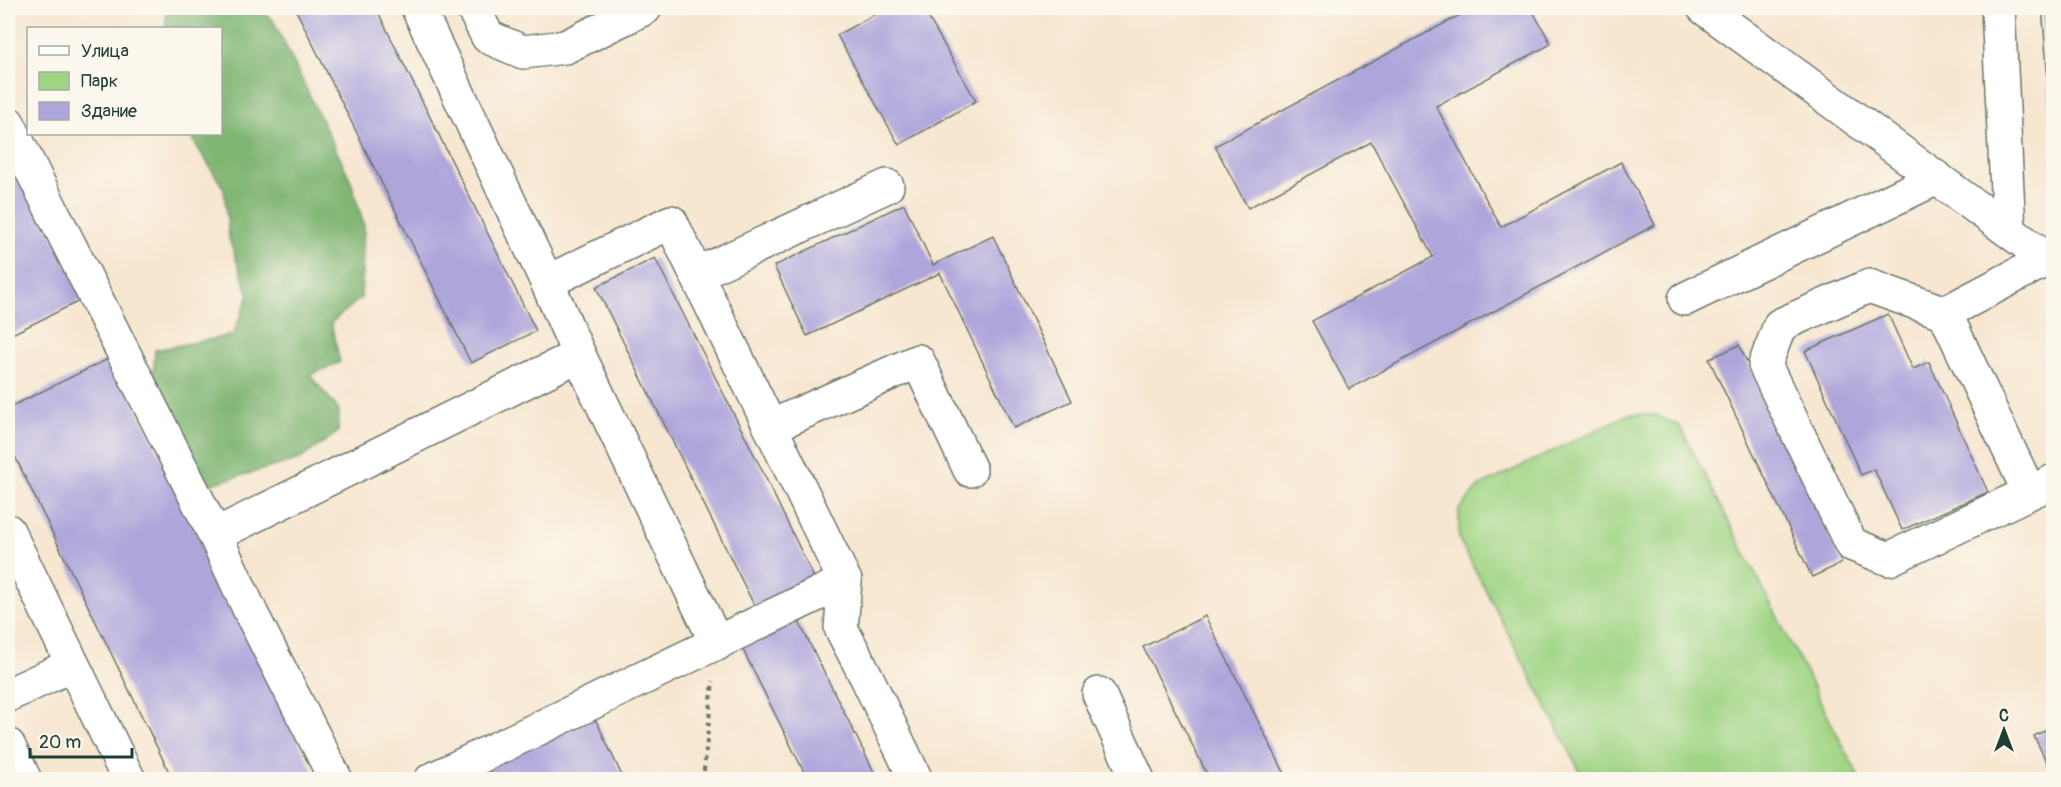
<svg xmlns="http://www.w3.org/2000/svg" width="2061" height="787" font-family="Pangolin,sans-serif">
<style>
.green{fill:#a1d586;stroke:#60895d;stroke-width:1.5}
.forest{fill:#80b673;stroke:#507a54;stroke-width:1.5}
.building{fill:#aea5db}
.lines{fill:none;stroke-linecap:round;stroke-linejoin:round}
.minor-casing{stroke:#6b786b;stroke-width:36}
.major-casing{stroke:#6b786b;stroke-width:36}
.path{stroke:#6b786b;stroke-width:4;stroke-dasharray:4.5 4.5;stroke-linecap:butt}
.minor{stroke:#fff;stroke-width:33}
.major{stroke:#fff;stroke-width:33}
</style>
<rect width="100%" height="100%" fill="#fbf7ec"/>
<filter id="ink" filterUnits="userSpaceOnUse"><feTurbulence type="fractalNoise" baseFrequency=".0167" numOctaves="2"/><feDisplacementMap in="SourceGraphic" scale="12" xChannelSelector="R" yChannelSelector="G"/><feConvolveMatrix kernelMatrix="1 2 1 2 8 2 1 2 1" color-interpolation-filters="sRGB"/></filter>
<filter id="wash" filterUnits="userSpaceOnUse"><feTurbulence type="fractalNoise" baseFrequency=".008" numOctaves="4" result="noise"/><feDisplacementMap in="SourceGraphic" scale="24" xChannelSelector="R" yChannelSelector="G"/><feGaussianBlur stdDeviation="1.35" result="paint"/><feColorMatrix in="noise" values="0 0 0 0 0 0 0 0 0 0 0 0 0 0 0 0 0 1.4 0 .05"/><feComposite in="paint" operator="in"/></filter>
<g filter="url(#wash)">
<rect width="100%" height="100%" fill="#f7e6d0"/>
<path class="green" d="M1629,414l26,1 25,11 180,353h-276l-125,-240v-29l19,-23z"/>
<path class="forest" d="M167,8h89l17,12 78,161 13,45 -3,72 -30,25 9,39 -30,13 29,35 -1,22 -38,27 -88,25 -22,-19 -37,-86 2,-29 78,-15 16,-40 -20,-56 -5,-50 -35,-55h31v-106h-55z"/>
<g id="blocks">
<g class="building">
<path d="M295,8h81l160,323 -65,32z"/>
<path d="M886,8h37l53,93 -77,44 -62,-110z"/>
<path d="M1473,8h58l20,36 -115,62 65,121 120,-65 34,63 -306,164 -37,-68 121,-64 -62,-115 -123,66 -33,-62z"/>
<path d="M2042,8h12v120h-2z"/>
<path d="M8,143l76,156 -76,37z"/>
<path d="M904,204l29,61 60,-29 79,165 -58,27 -74,-155 -133,63 -33,-70z"/>
<path d="M655,258l103,204 59,122 -59,29 -162,-326z"/>
<path d="M1888,314l25,55 16,-7 59,130 -86,38 -28,-61 -13,6 -56,-124z"/>
<path d="M1739,345l103,218 -30,14 -103,-218z"/>
<path d="M112,357l129,263 76,160h-144l-165,-338v-34z"/>
<path d="M793,610l85,170h-70l-71,-142z"/>
<path d="M1205,616l83,164h-78l-67,-133z"/>
<path d="M593,714l31,66h-168z"/>
<path d="M2054,726v51l-20,-41z"/>
</g>
</g>
</g>
<g filter="url(#ink)">
<use href="#blocks" fill-opacity="0" stroke="#6b786b" stroke-width="1.5"/>
<g class="lines">
<defs>
<g id="minor">
<path d="M418,8l129,274 32,73 138,289"/>
<path d="M473,8l15,29 35,15 42,-5 80,-39"/>
<path d="M1704,8l350,256"/>
<path d="M1998,8l11,223"/>
<path d="M8,123l207,412 37,80 84,165"/>
<path d="M2047,259l-102,54 -76,-27 -89,39 -15,40 86,179 38,15 165,-78"/>
<path d="M697,274l190,-88"/>
<path d="M547,282l124,-60 174,359 -4,47 27,52 48,100"/>
<path d="M1685,299l252,-121"/>
<path d="M1945,313l84,179"/>
<path d="M770,427l148,-66 52,109"/>
<path d="M8,531l121,249"/>
<path d="M215,535l364,-180"/>
<path d="M1099,694l39,86"/>
<path d="M8,695l64,-30"/>
<path d="M431,780l414,-199"/>
</g>
<path id="major" d="M8,745l17,35"/>
</defs>
<use href="#minor" class="minor-casing"/>
<use href="#major" class="major-casing"/>
<path class="path" d="M703,780l10,-99"/>
<use href="#minor" class="minor"/>
<use href="#major" class="major"/>
</g>
</g>
<rect width="2061" height="787" fill="none" stroke="#fbf7ec" stroke-width="30"/>
<rect x="27" y="27" width="195" height="108" fill="#fbf7ec" stroke="#a3ada2" stroke-width="1.5"/>
<rect x="39" y="46" width="30" height="9" fill="#ffffff" stroke="#a3ada2" stroke-width="1.5"/>
<text x="81" y="57" font-size="18" fill="#1f3d34">Улица</text>
<rect x="39" y="72" width="30" height="18" fill="#a1d586" stroke="#a3ada2" stroke-width="1.5"/>
<text x="81" y="87" font-size="18" fill="#1f3d34">Парк</text>
<rect x="39" y="102" width="30" height="18" fill="#aea5db" stroke="#a3ada2" stroke-width="1.5"/>
<text x="81" y="117" font-size="18" fill="#1f3d34">Здание</text>
<g transform="translate(2004 730)" stroke="#fbf7ec" stroke-width="4.5" paint-order="stroke">
<path d="M0-4.5L10 22L0 15L-10 22Z" fill="#1f3d34"/>
<text y="-9" font-size="16" font-weight="bold" text-anchor="middle" fill="#1f3d34">С</text>
</g>
<path d="M30 748v9h102v-9" fill="none" stroke="#1f3d34" stroke-width="3"/>
<text x="39" y="748" font-size="18" fill="#1f3d34" stroke="#fbf7ec" stroke-width="4.5" paint-order="stroke">20 m</text>
</svg>
